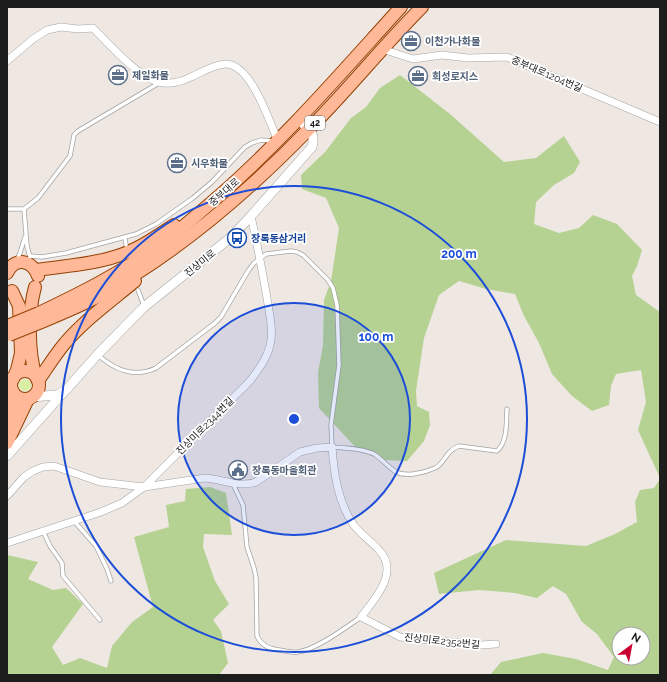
<svg xmlns="http://www.w3.org/2000/svg" width="667" height="682" font-family="Raleway,'Noto Sans KR',sans-serif">
<style>
.grass{fill:#daeea3}
.forest{fill:#b5d293;fill-rule:evenodd}
.lines{fill:none;stroke-linecap:round;stroke-linejoin:round}
.service-casing{stroke:#a4a4a4;stroke-width:5}
.minor-casing{stroke:#a4a4a4;stroke-width:8}
.tertiary-casing{stroke:#a4a4a4;stroke-width:10}
.primary-casing{stroke:#974000;stroke-width:14}
.service{stroke:#fff;stroke-width:3.5}
.minor{stroke:#fff;stroke-width:7}
.tertiary{stroke:#fff;stroke-width:9}
.primary{stroke:#ffb998;stroke-width:12}
.primary-bridge-casing{stroke:#974000;stroke-width:14;stroke-linecap:butt}
.primary-bridge{stroke:#ffb998;stroke-width:12}
.ring{fill:none;stroke:#1d4ed8;stroke-width:2}
.labels{text-anchor:middle;dominant-baseline:central;stroke-width:3.5;stroke-linejoin:round;paint-order:stroke}
.shield{fill:#fff;stroke:#616161;stroke-width:1}
.shield-label{font-size:9px;font-weight:bold;fill:#1d1d1d}
.service-label{font-size:10px;font-weight:bold;fill:#4e5e75;stroke:#fff;text-anchor:start}
.street-label{font-size:10px;fill:#1d1d1d;stroke:#fff}
.transit-label{font-size:10px;font-weight:bold;fill:#164399;stroke:#fff;text-anchor:start}
.centre{fill:#1d4ed8;stroke:#fff;stroke-width:2}
.ring-label{font-size:12px;text-anchor:middle;font-weight:bold;fill:#1d4ed8;stroke:#fff;stroke-width:3.5;stroke-linejoin:round;paint-order:stroke}
</style>
<rect width="100%" height="100%" fill="#efe8e2"/>
<circle class="grass" cx="25" cy="385" r="6"/>
<g class="forest">
<path d="M400,75l50,39 54,48 32,-4 28,-22 16,26 -6,11 -20,12 -18,17 -2,22 25,9 20,-5 14,-13 24,9 25,26 -5,16 -5,10 4,19 24,17v166l-22,-48 8,-28 -5,-32 -25,4 -5,12 -2,19 -17,6 -20,-15 -20,-22 -13,-31 -15,-27 -9,-22 -29,-5 -27,-8 -20,14 -15,43 -8,53 1,15 12,6 1,13 -6,16 -17,20 -23,-1 -24,-8 -41,-44 -1,-35 5,-28 1,-45 7,-19 8,-53 -13,-30 -24,-9 -1,-14 24,-23 26,-34 15,-11 14,-19z"/>
<path d="M660,479v196h-170l11,-13 42,-9 33,6 32,11 6,-13 -17,-23 -15,-12 -16,-28 -13,-8 -16,12 -22,-5 -36,-3 -40,4 -5,-21 72,-33 80,6 29,-12 22,-12 -2,-20 5,-12 14,-2zM619,634h24v24h-24z"/>
<path d="M210,487l16,6 6,42 -28,-1 -1,13 12,34 14,23 -16,16 8,11 7,32 -9,12h-212v-120l31,7 -10,17 25,11 13,-2 17,16 -31,43 11,18 17,-7 27,10 5,-22 20,-24 21,-15 -19,-70 35,-10 -3,-22 19,-4 1,-12z"/>
</g>
<g class="lines">
<defs>
<g id="service">
<path d="M7,209h17l14,-11 32,-42 4,-21 4,-4 81,-48"/>
<path d="M24,209l3,37 3,11"/>
<path d="M125,238l1,7"/>
<path d="M30,256l12,1 24,-4 70,-19 20,-10 37,-26 19,-16 33,-35 7,-4 9,-3 12,1"/>
<path d="M17,260l3,-7 5,-16"/>
<path d="M138,290l6,16"/>
<path d="M98,355c17,15 37,23 58,13l59,-45 6,-6 27,-46 6,-8 12,-9 25,-3 6,1 6,3 25,25 5,8 4,17 2,60 -8,60 1,22c13,1 30,1 42,7 8,5 14,13 22,18 10,5 28,1 39,-4 10,-4 10,-17 24,-22l38,5c11,-10 9,-28 10,-42"/>
<path d="M233,484l10,21 4,42 7,21 2,10 1,58c4,9 12,13 22,14 6,1 13,3 19,2 19,-3 47,-24 63,-35"/>
<path d="M74,521l22,25 11,23 4,12"/>
<path d="M43,531l7,15 12,17 1,13 37,44"/>
</g>
<g id="minor">
<path d="M382,49l31,10 29,-4 26,3 39,-1 153,65"/>
<path d="M7,61l26,-22 14,-9 14,-3 17,2 15,-1c17,17 43,47 65,54 10,3 24,0 33,-5 11,-5 22,-12 34,-13 26,-1 44,57 53,77"/>
<path d="M7,496l17,-19 9,-6 10,-4 11,-1 46,16 44,5 61,-9c17,1 34,10 51,4l44,-30 17,-4 15,-1c2,27 6,55 21,77 7,10 18,17 26,26 21,22 -4,49 -18,67l39,20 81,8 15,-1"/>
<path d="M7,543l94,-31 21,-9 22,-16 106,-106c9,-12 19,-25 21,-41 2,-14 -2,-28 -4,-42 -5,-28 -10,-55 -16,-82"/>
</g>
<g id="tertiary">
<path d="M32,397l25,-2 9,-5 32,-36 46,-47 86,-69 21,-22 61,-69c4,-14 -3,-18 -13,-27"/>
<path d="M7,456l56,-63"/>
</g>
<g id="primary">
<path d="M36,270c26,-4 53,-5 78,-13 22,-6 42,-20 60,-32"/>
<path d="M7,273c8,-17 25,-13 31,3"/>
<path d="M35,287c-7,25 -7,65 1,90"/>
<path d="M12,291l7,15 2,47 -4,17 -4,9"/>
<path d="M39,313c40,-19 80,-39 116,-65 20,-13 38,-30 57,-46 69,-59 128,-128 189,-195"/>
<path d="M39,323c19,-8 39,-16 58,-26 77,-42 151,-105 212,-168 39,-39 74,-83 113,-122"/>
<circle cx="25" cy="385" r="14"/>
<path d="M38,381c9,-13 17,-26 27,-38 21,-24 46,-42 70,-62"/>
<path d="M8,432l5,-28v-12"/>
<path d="M7,443l21,-44"/>
</g>
</defs>
<use href="#service" class="service-casing"/>
<use href="#minor" class="minor-casing"/>
<use href="#tertiary" class="tertiary-casing"/>
<use href="#primary" class="primary-casing"/>
<use href="#service" class="service"/>
<use href="#minor" class="minor"/>
<use href="#tertiary" class="tertiary"/>
<use href="#primary" class="primary"/>
<defs>
<g id="primary-bridge">
<path d="M10,325l29,-12"/>
<path d="M9,335l30,-12"/>
</g>
</defs>
<use href="#primary-bridge" class="primary-bridge-casing"/>
<use href="#primary-bridge" class="primary-bridge"/>
</g>
<circle cx="294" cy="419" r="116" fill="#1d4ed8" fill-opacity=".12"/>
<g class="ring">
<circle cx="294" cy="419" r="116"/>
<circle cx="294" cy="419" r="233"/>
</g>
<defs>
<symbol id="office-ring" viewBox="-11 -11 22 22"><circle r="9.5" fill="#fff" stroke="#5c6f8a" stroke-width="1.5"/><path d="M-6-3h4V-5.5h4V-3h4V5H-6ZM-1-4.5V-3h2v-1.5ZM-6 0V1H6V0Z" fill="#5c6f8a"/></symbol>
<symbol id="bus-ring" viewBox="-11 -11 22 22"><circle r="9.5" fill="#fff" stroke="#1a4fb4" stroke-width="1.5"/><path d="M-5-6H5V4H4V6H2V4H-2V6H-4V4H-5ZM-3.5-4V0h7V-4ZM-3.5 1.2v1.5H-2V1.2ZM2 1.2v1.5H3.5V1.2Z" fill="#1a4fb4"/></symbol>
<symbol id="civic-ring" viewBox="-11 -11 22 22"><circle r="9.5" fill="#fff" stroke="#5c6f8a" stroke-width="1.5"/><path d="M-.6-6.5H3V-4.5H.6V-3L4-1V1h2V6H-6V1h2V-1L-.6-3ZM-1.2 2.5V6h2.4V2.5Z" fill="#5c6f8a"/></symbol>
</defs>
<g fill-rule="evenodd">
<use href="#office-ring" x="400" y="30" width="22" height="22"/>
<use href="#office-ring" x="107" y="64" width="22" height="22"/>
<use href="#office-ring" x="407" y="65" width="22" height="22"/>
<use href="#office-ring" x="166" y="152" width="22" height="22"/>
<use href="#bus-ring" x="226" y="227" width="22" height="22"/>
<use href="#civic-ring" x="227" y="459" width="22" height="22"/>
</g>
<g class="labels">
<rect class="shield" x="305" y="116" width="20" height="14" rx="3"/>
<g class="shield-label">
<text x="315" y="123">42</text>
</g>
<g class="service-label">
<text x="425" y="41">이천가나화물</text>
<text x="132" y="75">제일화물</text>
<text x="432" y="76">희성로지스</text>
<text x="191" y="163">시우화물</text>
<text x="252" y="470">장록동마을회관</text>
</g>
<g class="street-label">
<text transform="translate(547 74) rotate(23)">중부대로1204번길</text>
<text transform="translate(224 192) rotate(-41)">중부대로</text>
<text transform="translate(200 263) rotate(-39)">진상미로</text>
<text transform="translate(205 426) rotate(-45)">진상미로2344번길</text>
<text transform="translate(442 641) rotate(6)">진상미로2352번길</text>
</g>
<g class="transit-label">
<text x="251" y="238">장록동삼거리</text>
</g>
</g>
<circle cx="294" cy="419" r="6" class="centre"/>
<g class="ring-label">
<text x="459" y="258">200 m</text>
<text x="376" y="341">100 m</text>
</g>
<rect width="667" height="682" fill="none" stroke="#1d1d1d" stroke-width="16"/>
<g transform="translate(631 646) rotate(32)"><circle r="19" fill="#ffffff" stroke="#a5a5a5"/>
<path d="M0-3L7 15L0 10L-7 15Z" fill="#cb0031"/>
<text y="-6" font-size="11" font-weight="bold" text-anchor="middle" fill="#1d1d1d">N</text>
</g>
</svg>
